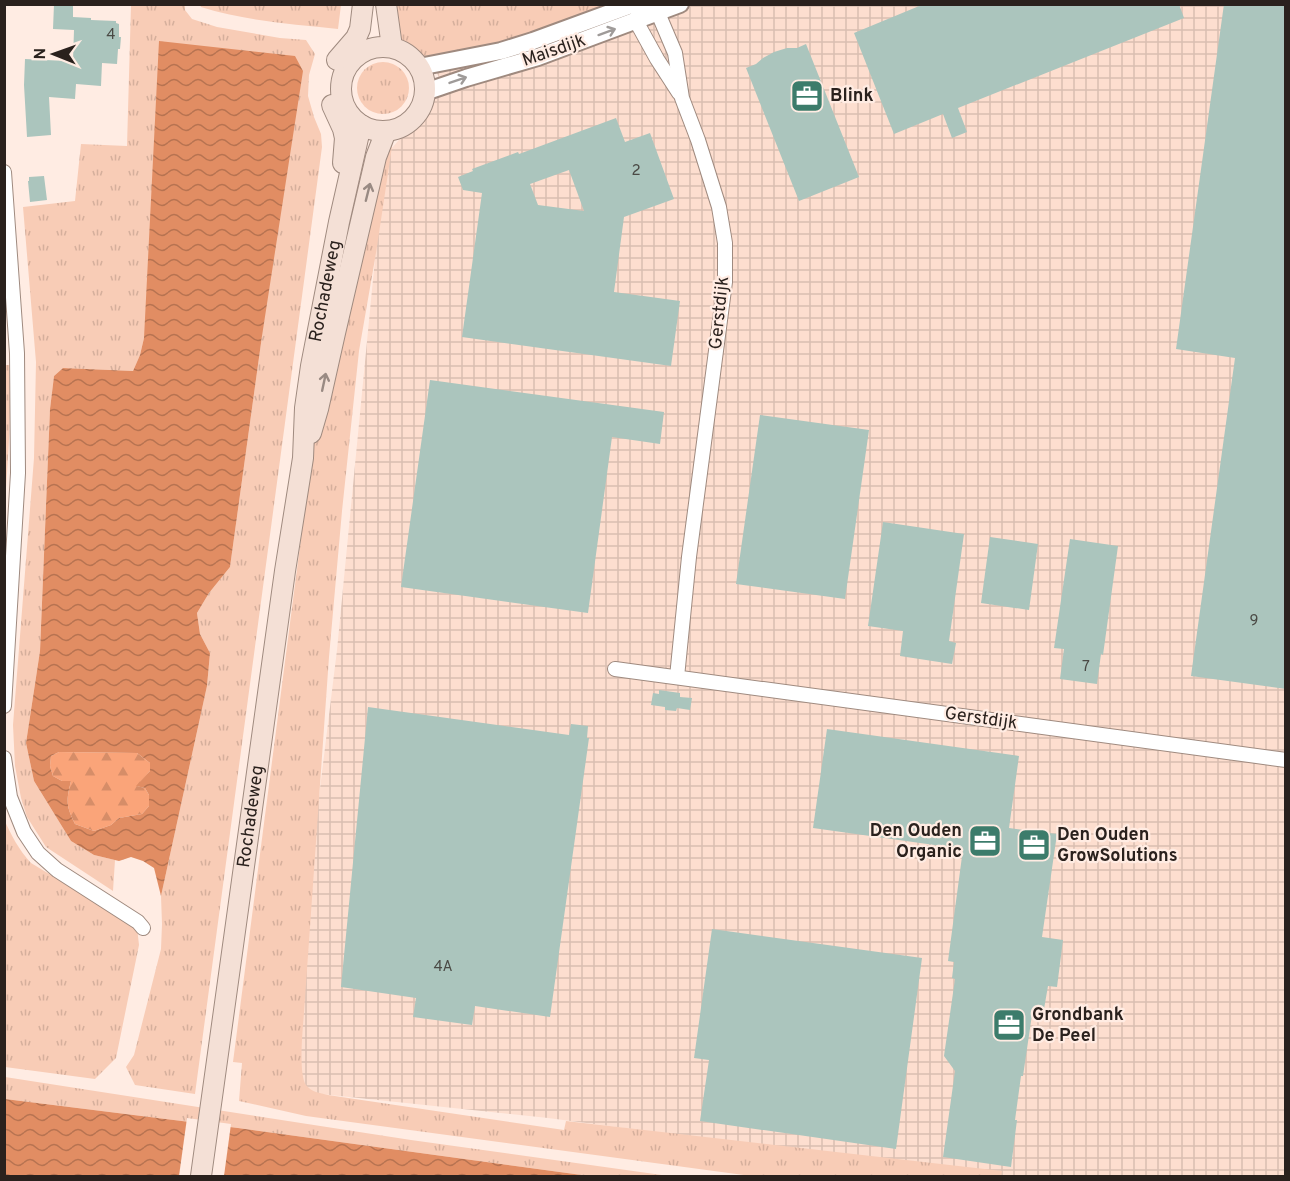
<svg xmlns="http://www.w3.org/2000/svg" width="1290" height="1181" font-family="Overpass,sans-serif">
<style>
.industrial{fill:url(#industrial-grid)}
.grass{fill:url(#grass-tufts)}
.forest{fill:url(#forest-firs)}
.water{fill:url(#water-waves);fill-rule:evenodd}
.pier{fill:#ffece3}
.building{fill:#abc5bd;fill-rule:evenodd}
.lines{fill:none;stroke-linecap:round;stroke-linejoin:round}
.minor-casing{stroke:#9f8a7f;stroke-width:16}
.tertiary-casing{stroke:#9f8a7f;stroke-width:20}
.secondary-casing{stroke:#9f8a7f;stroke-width:22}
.minor{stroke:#fff;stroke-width:14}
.tertiary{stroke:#fff;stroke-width:16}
.secondary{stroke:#f4e0d6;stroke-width:20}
.oneway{stroke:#9f9b99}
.oneway2{stroke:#998a83}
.labels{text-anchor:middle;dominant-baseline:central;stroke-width:4.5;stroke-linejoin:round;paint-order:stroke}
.number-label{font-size:15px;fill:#4a4a45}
.street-label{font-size:18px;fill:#2a211d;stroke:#ffece3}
.poi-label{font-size:18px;font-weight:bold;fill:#2a211d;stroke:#ffece3;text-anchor:start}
</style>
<defs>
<pattern id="industrial-grid" width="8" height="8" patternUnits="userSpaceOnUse" patternTransform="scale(1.5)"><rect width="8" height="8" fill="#fddecf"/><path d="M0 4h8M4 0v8" fill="none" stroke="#d9beb1"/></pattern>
<pattern id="grass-tufts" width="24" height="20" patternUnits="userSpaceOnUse" patternTransform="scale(1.5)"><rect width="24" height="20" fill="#f8ccb6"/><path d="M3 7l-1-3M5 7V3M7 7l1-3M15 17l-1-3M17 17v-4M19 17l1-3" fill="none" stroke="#d5af9c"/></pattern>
<pattern id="forest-firs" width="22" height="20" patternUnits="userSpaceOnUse" patternTransform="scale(1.5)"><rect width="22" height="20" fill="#faa479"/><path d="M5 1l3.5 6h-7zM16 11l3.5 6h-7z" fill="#d68d68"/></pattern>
<pattern id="water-waves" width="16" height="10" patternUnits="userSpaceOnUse" patternTransform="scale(1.5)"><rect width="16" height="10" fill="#e18d63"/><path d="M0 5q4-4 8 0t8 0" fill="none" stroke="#b77351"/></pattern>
</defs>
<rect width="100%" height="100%" fill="#ffece3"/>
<path class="industrial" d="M405,5h880v1171h-313l-4,-3 -420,-55 -265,-28 54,-440 48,-494 59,-68z"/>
<g class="grass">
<path d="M601,4l3,6 -107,38 -66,11 -17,-6 -12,-11 -6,-9 -4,-28z"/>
<path d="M131,5h54v5l7,9 25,8 63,11 26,2 9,14 -6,21 -1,21 6,21 7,17 1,13 -127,947 -60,-9 -9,-18 8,-12 27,-106 1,-25 -1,-28 46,-210 3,-33 -10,-19 -3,-21 12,-20 21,-26 32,-231 -118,2 -4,17 -7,16 -70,-3 -9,8 -4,33 -10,242 -14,92 8,38 37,60 23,14 21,5 -2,31 -67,-44 -19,-30 -6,-19 -6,-32 -2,-41 21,-267 2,-96 -13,-155 52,-6 6,-57 46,2z"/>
<path d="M200,5h141l-3,24c-46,-5 -93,-8 -137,-22z"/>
<circle cx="383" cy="88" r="26"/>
<path d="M393,140l-17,113 -17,98 -17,160 -13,146 -25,355c-1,16 -6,61 2,73 5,7 14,8 22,10l236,35 2,-9 436,50 -1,5h-250l-445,-60 -67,-15 3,-38 -9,-1 80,-616 72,-299z"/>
<path d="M5,365h4c3,47 -1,92 -4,138z"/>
<path d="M4,819c7,16 15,31 27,44l106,64 2,18 -23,113 -21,21 -90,-12z"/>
<path d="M5,1077l406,63 258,36h-80l-351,-48 -233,-29z"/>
</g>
<path class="forest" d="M59,752l78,1 13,10v8l-13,15 8,2 4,7v11l-7,8 -23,4 -8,7 -17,6 -19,-7c-9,-18 -9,-23 -4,-43h-9l-9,-5 -3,-10 1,-10z"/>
<g class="water">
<path d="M159,41l136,15 8,15 -41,265 -32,231 -21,26 -12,20 3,21 10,19 -3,33 -46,210 -7,-28 -11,-7 -12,-4 -12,4 -25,-6 -23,-14 -37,-60 -8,-38 14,-92 10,-242 4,-33 9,-8 70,3 7,-16 4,-17zM59,752l78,1 13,10v8l-14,15 9,2 4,7v11l-7,8 -23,4 -8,7 -17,6 -19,-7c-9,-18 -9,-23 -4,-43h-9l-9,-5 -3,-10 1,-10z"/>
<path d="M5,1099l233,29 351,48h-584z"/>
</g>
<path class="pier" d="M187,1118l44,6 -7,52h-45z"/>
<g class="building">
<path d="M54,4h19v13l18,1v2l25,1v2l3,1v13h2l-1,12h-2l-1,15 -15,-1 -1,23 -25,-2 -1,15 -26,-2 2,38 -24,2 -3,-52 1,-26 41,2v-2l7,1 1,-30 -21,-1z"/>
<path d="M924,4h255l5,14 -226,90 9,24 -15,6 -9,-24 -49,20 -40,-101z"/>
<path d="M1224,4h62v685l-95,-13 44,-318 -59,-9z"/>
<path d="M806,44l53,133 -60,24 -53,-133 10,-4 7,-6 11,-6 13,-4h10z"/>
<path d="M616,118l9,24 25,-9 24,66 -50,18 -10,75 66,9 -9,65 -209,-29 20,-144 -19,-3 -5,-13 15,-6 -1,-2 46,-17 1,2zM569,170l15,41 -46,-6 -8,-21z"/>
<path d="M44,176l3,24 -17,2 -2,-21h1v-4z"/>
<path d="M430,380l234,32 -4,32 -48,-7 -24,176 -187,-26z"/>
<path d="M760,415l109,15 -24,169 -109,-15z"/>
<path d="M883,522l81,12 -15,107 7,2 -4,21 -52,-8 3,-25 -35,-5z"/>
<path d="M990,537l48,7 -9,66 -48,-7z"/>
<path d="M1070,539l48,7 -15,109 -2,-1 -4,30 -37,-5 4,-30 -10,-1z"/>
<path d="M659,690l21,3v4l12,1 -2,12 -13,-2 -1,3 -11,-1v-3l-14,-2 2,-12 6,1z"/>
<path d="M368,707l201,28 2,-11 17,2 -1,12h2l-39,279 -75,-11 -3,19 -59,-8 3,-19 -75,-11z"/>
<path d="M827,729l192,27 -10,72 48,6 -15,103 21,3 -6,47 -9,-1 -4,23 -11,-1 -10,68h-2l-6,44h2l-6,47 -68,-10 12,-86 -11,-15 11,-77 -3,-1 2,-16 -6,-1 15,-112 -150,-21z"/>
<path d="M712,929l210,29 -26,191 -196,-28 9,-61 -15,-2z"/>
</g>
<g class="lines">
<defs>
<g id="minor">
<path d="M645,4l13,9 17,40 7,45 16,42 21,67 6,36v39l-36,275 -12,120"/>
<path d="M639,11l-3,10 21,38 22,34"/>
<path d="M4,172l13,181 1,120 -14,233"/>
<path d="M615,669l671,91"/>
<path d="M4,758l6,39 14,35 14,21 19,17 81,52 5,6"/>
</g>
<g id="tertiary">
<path d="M419,67l82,-16 32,-10 101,-37"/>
<path d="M425,92l41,-14 72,-21 142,-53"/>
</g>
<g id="secondary">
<path d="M386,4l6,43"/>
<circle cx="383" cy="89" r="42"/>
<path d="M337,60l19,-22 4,-9 3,-25"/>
<path d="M332,105l11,24 2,9 -2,25"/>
<path d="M311,433l7,-24 17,-76 41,-176 10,-26"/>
<path id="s1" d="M201,1176l84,-605 18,-113 2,-50 6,-42 28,-144 22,-97"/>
</g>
</defs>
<use href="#minor" class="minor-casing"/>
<use href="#tertiary" class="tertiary-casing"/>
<use href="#secondary" class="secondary-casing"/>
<use href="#minor" class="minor"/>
<use href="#tertiary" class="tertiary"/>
<use href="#secondary" class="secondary"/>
</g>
<defs><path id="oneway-shaft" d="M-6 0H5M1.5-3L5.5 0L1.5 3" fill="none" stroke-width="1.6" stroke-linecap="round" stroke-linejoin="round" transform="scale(1.5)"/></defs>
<g class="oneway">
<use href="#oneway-shaft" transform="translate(607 32) rotate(-20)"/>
<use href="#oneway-shaft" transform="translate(458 80) rotate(-19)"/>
</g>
<g class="oneway2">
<use href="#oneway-shaft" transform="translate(368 192) rotate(-76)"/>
<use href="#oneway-shaft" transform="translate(324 382) rotate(-78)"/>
</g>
<defs>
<symbol id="office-square" viewBox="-11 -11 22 22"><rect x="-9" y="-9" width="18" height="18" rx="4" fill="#3c7c6b" stroke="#ffece3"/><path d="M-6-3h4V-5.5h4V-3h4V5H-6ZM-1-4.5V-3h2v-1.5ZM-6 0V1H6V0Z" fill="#fff"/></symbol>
</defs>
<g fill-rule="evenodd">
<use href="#office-square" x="788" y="77" width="38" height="38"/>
<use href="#office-square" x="966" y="822" width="38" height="38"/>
<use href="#office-square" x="1015" y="826" width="38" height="38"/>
<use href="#office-square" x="990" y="1006" width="38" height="38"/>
</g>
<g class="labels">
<g class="number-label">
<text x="111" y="35">4</text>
<text x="636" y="171">2</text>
<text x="1254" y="621">9</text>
<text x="1086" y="667">7</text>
<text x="443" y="967">4A</text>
</g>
<g class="street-label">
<text transform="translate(554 51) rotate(-19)">Maisdijk</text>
<text stroke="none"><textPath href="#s1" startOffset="894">Rochadeweg</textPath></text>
<text transform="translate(720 313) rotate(-84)">Gerstdijk</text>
<text transform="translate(981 719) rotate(8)">Gerstdijk</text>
<text stroke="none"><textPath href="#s1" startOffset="363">Rochadeweg</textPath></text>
</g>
<g class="poi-label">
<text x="830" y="96">Blink</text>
<text x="962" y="831" text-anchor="end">Den Ouden<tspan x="962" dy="21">Organic</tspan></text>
<text x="1057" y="835">Den Ouden<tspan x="1057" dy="21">GrowSolutions</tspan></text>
<text x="1032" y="1015">Grondbank<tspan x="1032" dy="21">De Peel</tspan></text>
</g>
</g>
<rect width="1290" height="1181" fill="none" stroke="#2a211d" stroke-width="12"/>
<g transform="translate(54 54) rotate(271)" stroke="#ffece3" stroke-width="4.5" paint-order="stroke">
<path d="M0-4.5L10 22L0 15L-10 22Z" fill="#2a211d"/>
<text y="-9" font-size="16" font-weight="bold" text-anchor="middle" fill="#2a211d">N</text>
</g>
</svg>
